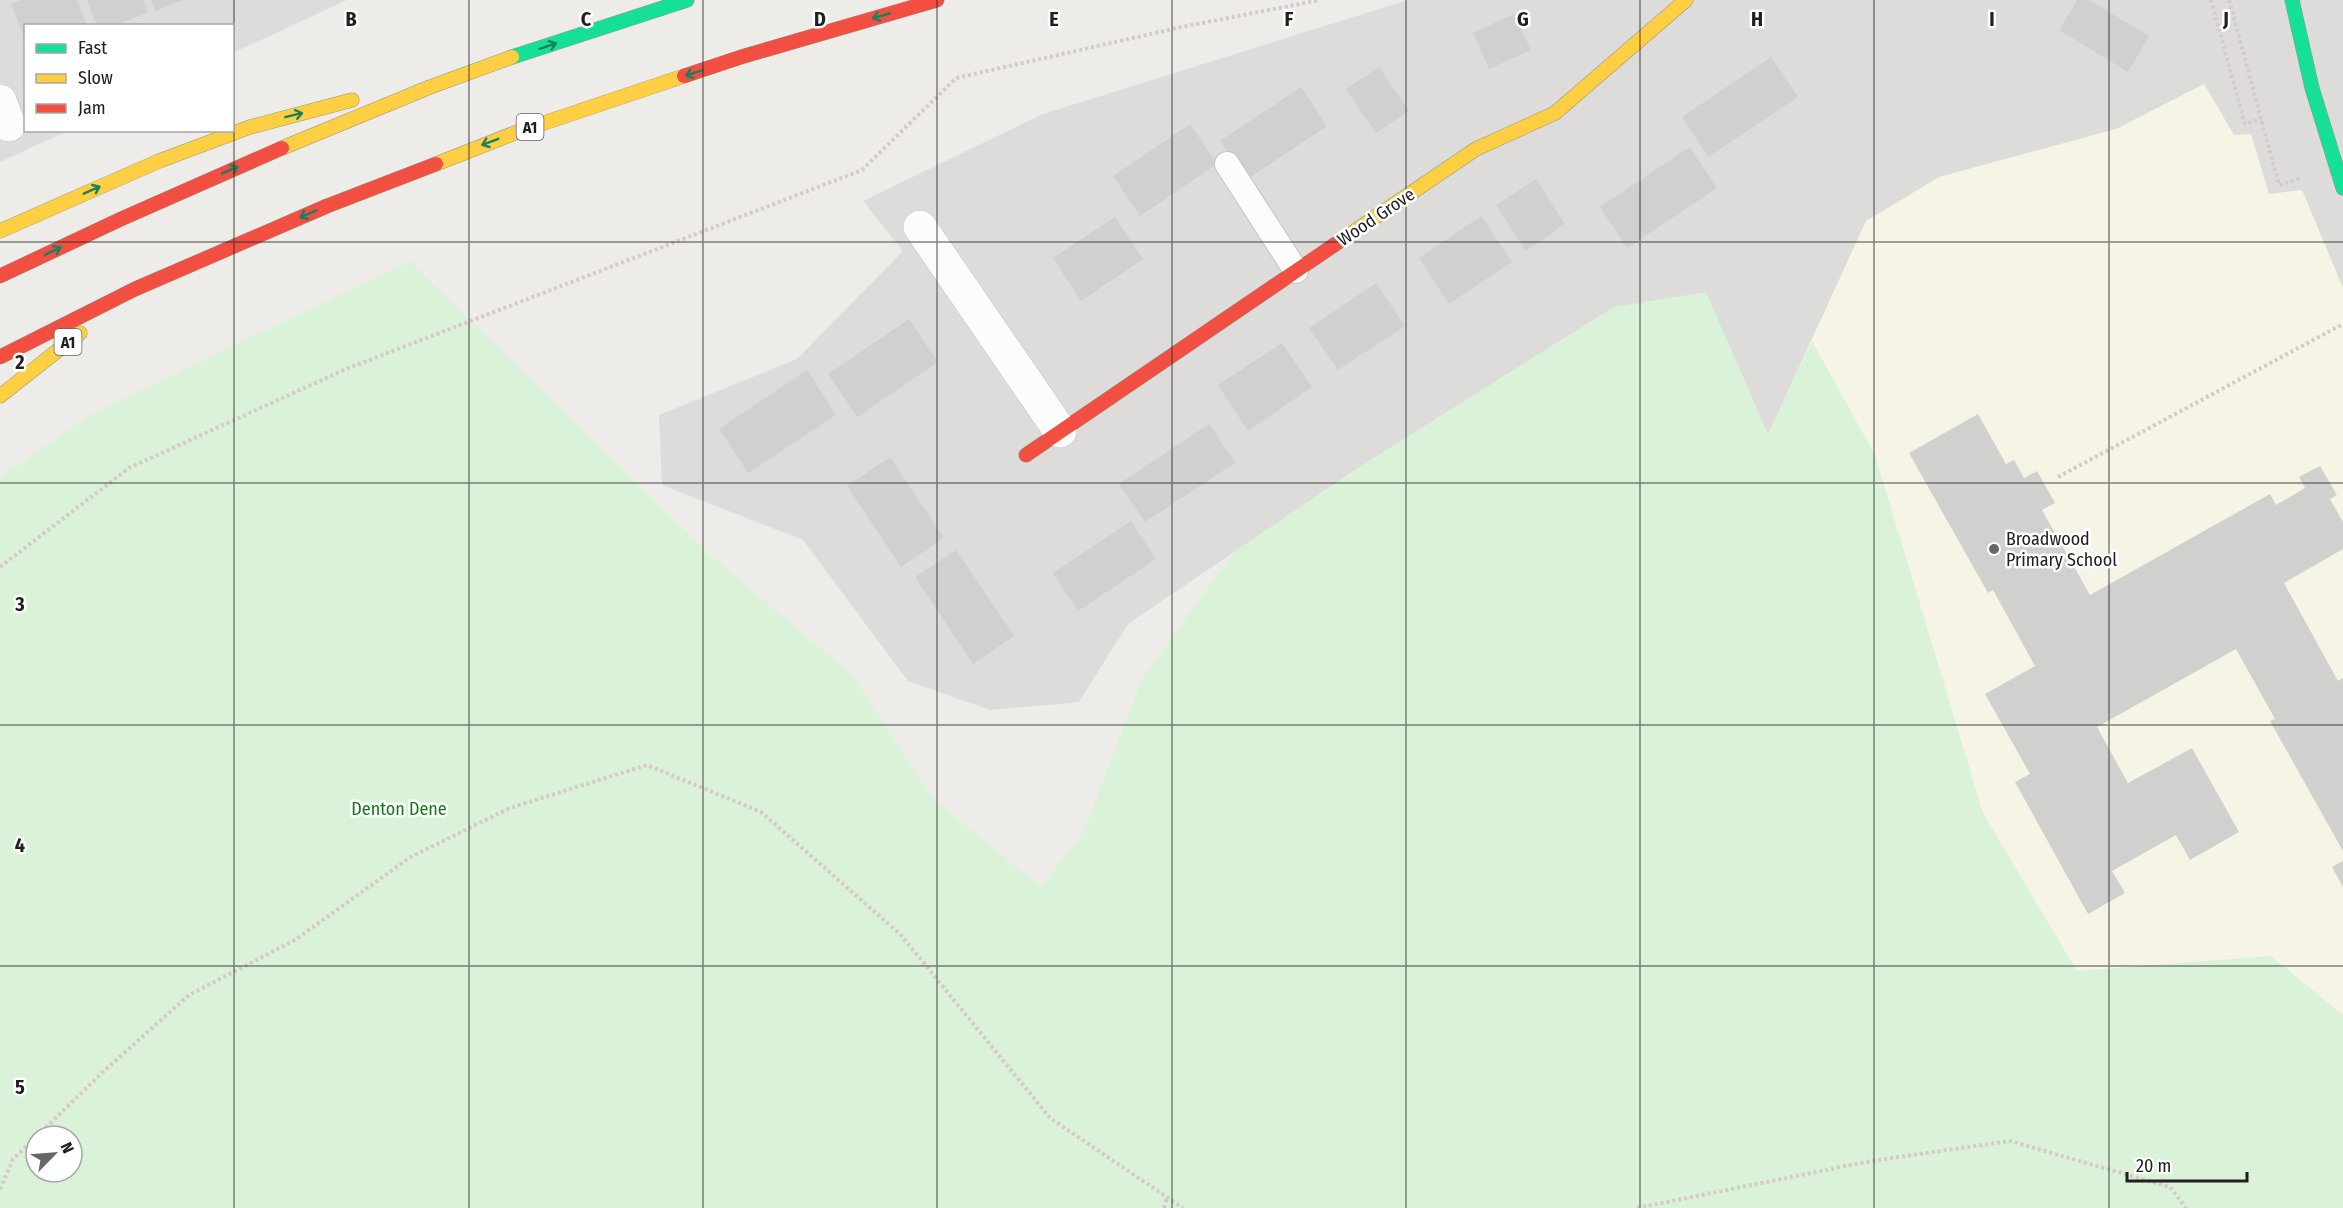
<svg xmlns="http://www.w3.org/2000/svg" width="2343" height="1208" font-family="'Fira Sans Condensed',sans-serif">
<style>
.residential{fill:#dddcda}
.education{fill:#f6f5e5}
.park{fill:#d9f2d8;fill-rule:evenodd}
.building{fill:#d2d0ce}
.lines{fill:none;stroke-linecap:round;stroke-linejoin:round}
.lane-casing{stroke:#c5c4c3;stroke-width:26}
.street-casing{stroke:#c5c4c3;stroke-width:34}
.fast-casing{stroke:#969782;stroke-width:15}
.slow-casing{stroke:#969782;stroke-width:15}
.jam-casing{stroke:#969782;stroke-width:15}
.path{stroke:#d6c9c8;stroke-width:4;stroke-dasharray:3 3;stroke-linecap:butt}
.lane{stroke:#fcfcfc;stroke-width:24}
.street{stroke:#fcfcfc;stroke-width:33}
.fast{stroke:#16e098;stroke-width:14}
.slow{stroke:#ffcf43;stroke-width:14}
.jam{stroke:#f24e42;stroke-width:14}
.oneway{stroke:#1b805c}
.grid{fill:none;stroke:#202020;stroke-width:1.5;stroke-opacity:0.55}
.poi-dot{fill:#686766;stroke:#fff;stroke-width:2}
.labels{text-anchor:middle;dominant-baseline:central;stroke-width:5;stroke-linejoin:round;paint-order:stroke}
.shield{fill:#fff;stroke:#636363;stroke-width:1.5}
.shield-label{font-size:16px;font-weight:bold;fill:#202020}
.street-label{font-size:18px;fill:#202020;stroke:#fff}
.poi-label{font-size:18px;fill:#202020;stroke:#fff;text-anchor:start}
.park-label{font-size:18px;fill:#127919;stroke:#fff}
.grid-label{font-size:20px;text-anchor:middle;font-weight:bold;fill:#202020;stroke:#fff;stroke-width:5;stroke-linejoin:round;paint-order:stroke}
</style>
<rect width="100%" height="100%" fill="#eeece9"/>
<g class="residential">
<path d="M0,0h347l-114,53 -1,-27h-206v104l41,1 -67,31z"/>
<path d="M1408,0h935v1015l-532,-674 -43,94 -154,-128 -256,161 -230,156 -49,78 -89,8 -82,-29 -105,-141 -141,-55 -3,-70 138,-56 106,-108 -40,-50 180,-87z"/>
</g>
<path class="education" d="M2204,84l30,51 17,-1 18,60 33,-4 41,98v920l-962,-379 387,-394 98,-214 73,-44 177,-48z"/>
<path class="park" d="M410,261l301,295 142,120 79,122 109,89 43,-56 59,-154 91,-125 124,-84 256,-161 92,-15 62,142 44,-93 63,114 108,358 94,158 194,-15 72,59v193h-2343v-731l92,-63zM36,1136h36v36h-36z"/>
<g class="building">
<path d="M21,0h56l10,26h-61l-1,14 -14,-36z"/>
<path d="M87,0h56l5,12 -34,14h-17z"/>
<path d="M151,0h32l-28,11z"/>
<path d="M2077,0h12l60,36 -21,36 -69,-42z"/>
<path d="M1514,14l17,36 -42,19 -16,-36z"/>
<path d="M1771,57l27,40 -90,60 -26,-40z"/>
<path d="M1379,67l30,44 -33,22 -30,-44z"/>
<path d="M1301,87l26,39 -81,54 -26,-39z"/>
<path d="M1190,124l27,40 -77,52 -27,-40z"/>
<path d="M1690,147l27,41 -90,60 -27,-41z"/>
<path d="M1536,179l29,45 -39,27 -30,-46z"/>
<path d="M1481,216l31,46 -63,42 -30,-46z"/>
<path d="M1115,217l28,42 -62,42 -28,-43z"/>
<path d="M1376,283l29,43 -67,44 -29,-42z"/>
<path d="M909,319l29,43 -81,55 -29,-43z"/>
<path d="M1282,343l30,44 -64,44 -30,-46z"/>
<path d="M807,370l29,45 -88,58 -29,-44z"/>
<path d="M1978,414l28,50 8,-4 10,18 13,-7 18,32 -13,7 48,85 180,-101 6,11 29,-17 -6,-11 21,-11 17,29 -7,4 13,23v27l-59,34 54,98 5,-3v173l-73,-130 5,-2 -39,-70 -139,78 31,56 64,-35 47,84 -49,28 -14,-25 -64,36 13,22 -37,21 -73,-132 15,-8 -45,-80 50,-28 -42,-76 -5,3 -79,-140z"/>
<path d="M1209,424l26,39 -90,59 -26,-38z"/>
<path d="M890,457l54,81 -43,29 -54,-81z"/>
<path d="M1131,521l25,38 -78,52 -25,-38z"/>
<path d="M956,550l58,86 -41,28 -58,-87z"/>
<path d="M2343,861v26l-11,-20z"/>
</g>
<g class="lines">
<defs>
<path id="lane" d="M1227,164l69,107"/>
<g id="street">
<path d="M0,101l9,24"/>
<path d="M920,227l140,204"/>
</g>
<g id="fast">
<path d="M2292,0l20,88 31,100"/>
<path d="M512,57l175,-57"/>
</g>
<g id="slow">
<path d="M282,148l148,-61 82,-30"/>
<path d="M436,164l84,-33 164,-55"/>
<path d="M0,231l159,-70 91,-34 102,-27"/>
<path d="M1340,241l136,-92 79,-36 131,-113"/>
<path d="M0,396l80,-63"/>
</g>
<g id="jam">
<path d="M684,76l57,-19 196,-57"/>
<path d="M0,276l121,-57 161,-71"/>
<path d="M0,357l135,-68 192,-83 109,-42"/>
<path d="M1026,455l314,-214"/>
</g>
</defs>
<use href="#lane" class="lane-casing"/>
<use href="#street" class="street-casing"/>
<use href="#fast" class="fast-casing"/>
<use href="#slow" class="slow-casing"/>
<use href="#jam" class="jam-casing"/>
<g class="path">
<path d="M2211,0l34,124 16,-5"/>
<path d="M2229,0l50,185 21,-7"/>
<path d="M2058,477l285,-153"/>
<path d="M0,567l129,-99 217,-99 516,-199 94,-92 221,-50 143,-28"/>
<path d="M37,1136l66,-64 86,-77 106,-55 114,-82 101,-50 137,-43 114,47 139,122 150,184 133,90"/>
<path d="M0,1189l13,-30 23,-22"/>
<path d="M1164,1208l3,-10"/>
<path d="M1637,1208l234,-47 139,-20 160,46 16,21"/>
</g>
<use href="#lane" class="lane"/>
<use href="#street" class="street"/>
<use href="#fast" class="fast"/>
<use href="#slow" class="slow"/>
<use href="#jam" class="jam"/>
</g>
<defs><path id="oneway-shaft" d="M-6 0H5M1.5-3L5.5 0L1.5 3" fill="none" stroke-width="1.6" stroke-linecap="round" stroke-linejoin="round" transform="scale(1.5)"/></defs>
<g class="oneway">
<use href="#oneway-shaft" transform="translate(881 16) rotate(164)"/>
<use href="#oneway-shaft" transform="translate(548 46) rotate(-18)"/>
<use href="#oneway-shaft" transform="translate(694 73) rotate(162)"/>
<use href="#oneway-shaft" transform="translate(294 115) rotate(-14)"/>
<use href="#oneway-shaft" transform="translate(490 142) rotate(159)"/>
<use href="#oneway-shaft" transform="translate(230 170) rotate(-24)"/>
<use href="#oneway-shaft" transform="translate(92 190) rotate(-24)"/>
<use href="#oneway-shaft" transform="translate(308 214) rotate(157)"/>
<use href="#oneway-shaft" transform="translate(53 251) rotate(-26)"/>
</g>
<path class="grid" d="M234,0v1208M469,0v1208M703,0v1208M937,0v1208M1172,0v1208M1406,0v1208M1640,0v1208M1874,0v1208M2109,0v1208M0,242h2343M0,483h2343M0,725h2343M0,966h2343"/>
<circle class="poi-dot" cx="1994" cy="549" r="6"/>
<g class="labels">
<g class="shield">
<rect x="516.5" y="114" width="27" height="26" rx="4.5"/>
<rect x="54.5" y="329" width="27" height="26" rx="4.5"/>
</g>
<g class="shield-label">
<text x="530" y="127">A1</text>
<text x="68" y="342">A1</text>
</g>
<g class="street-label">
<text transform="translate(1376 217) rotate(-34)">Wood Grove</text>
</g>
<g class="poi-label">
<text x="2006" y="539">Broadwood<tspan x="2006" dy="21">Primary School</tspan></text>
</g>
<g class="park-label">
<text x="399" y="809">Denton Dene</text>
</g>
</g>
<g class="grid-label">
<text x="351" y="26">B</text>
<text x="586" y="26">C</text>
<text x="820" y="26">D</text>
<text x="1054" y="26">E</text>
<text x="1289" y="26">F</text>
<text x="1523" y="26">G</text>
<text x="1757" y="26">H</text>
<text x="1992" y="26">I</text>
<text x="2226" y="26">J</text>
<text x="20" y="369">2</text>
<text x="20" y="611">3</text>
<text x="20" y="852">4</text>
<text x="20" y="1094">5</text>
</g>
<rect x="24" y="24" width="210" height="108" fill="#ffffff" stroke="#a6a6a6" stroke-width="1.5"/>
<rect x="36" y="44" width="30" height="9" fill="#16e098" stroke="#a6a6a6" stroke-width="1.5"/>
<text x="78" y="54" font-size="18" fill="#202020">Fast</text>
<rect x="36" y="74" width="30" height="9" fill="#ffcf43" stroke="#a6a6a6" stroke-width="1.5"/>
<text x="78" y="84" font-size="18" fill="#202020">Slow</text>
<rect x="36" y="104" width="30" height="9" fill="#f24e42" stroke="#a6a6a6" stroke-width="1.5"/>
<text x="78" y="114" font-size="18" fill="#202020">Jam</text>
<g transform="translate(54 1154) rotate(65)"><circle r="28" fill="#ffffff" stroke="#a6a6a6" stroke-width="1.5"/>
<path d="M0-4.5L10 22L0 15L-10 22Z" fill="#686766"/>
<text y="-9" font-size="16" font-weight="bold" text-anchor="middle" fill="#202020">N</text>
</g>
<path d="M2127 1172v9h120v-9" fill="none" stroke="#202020" stroke-width="3"/>
<text x="2136" y="1172" font-size="18" fill="#202020" stroke="#ffffff" stroke-width="4.5" paint-order="stroke">20 m</text>
</svg>
